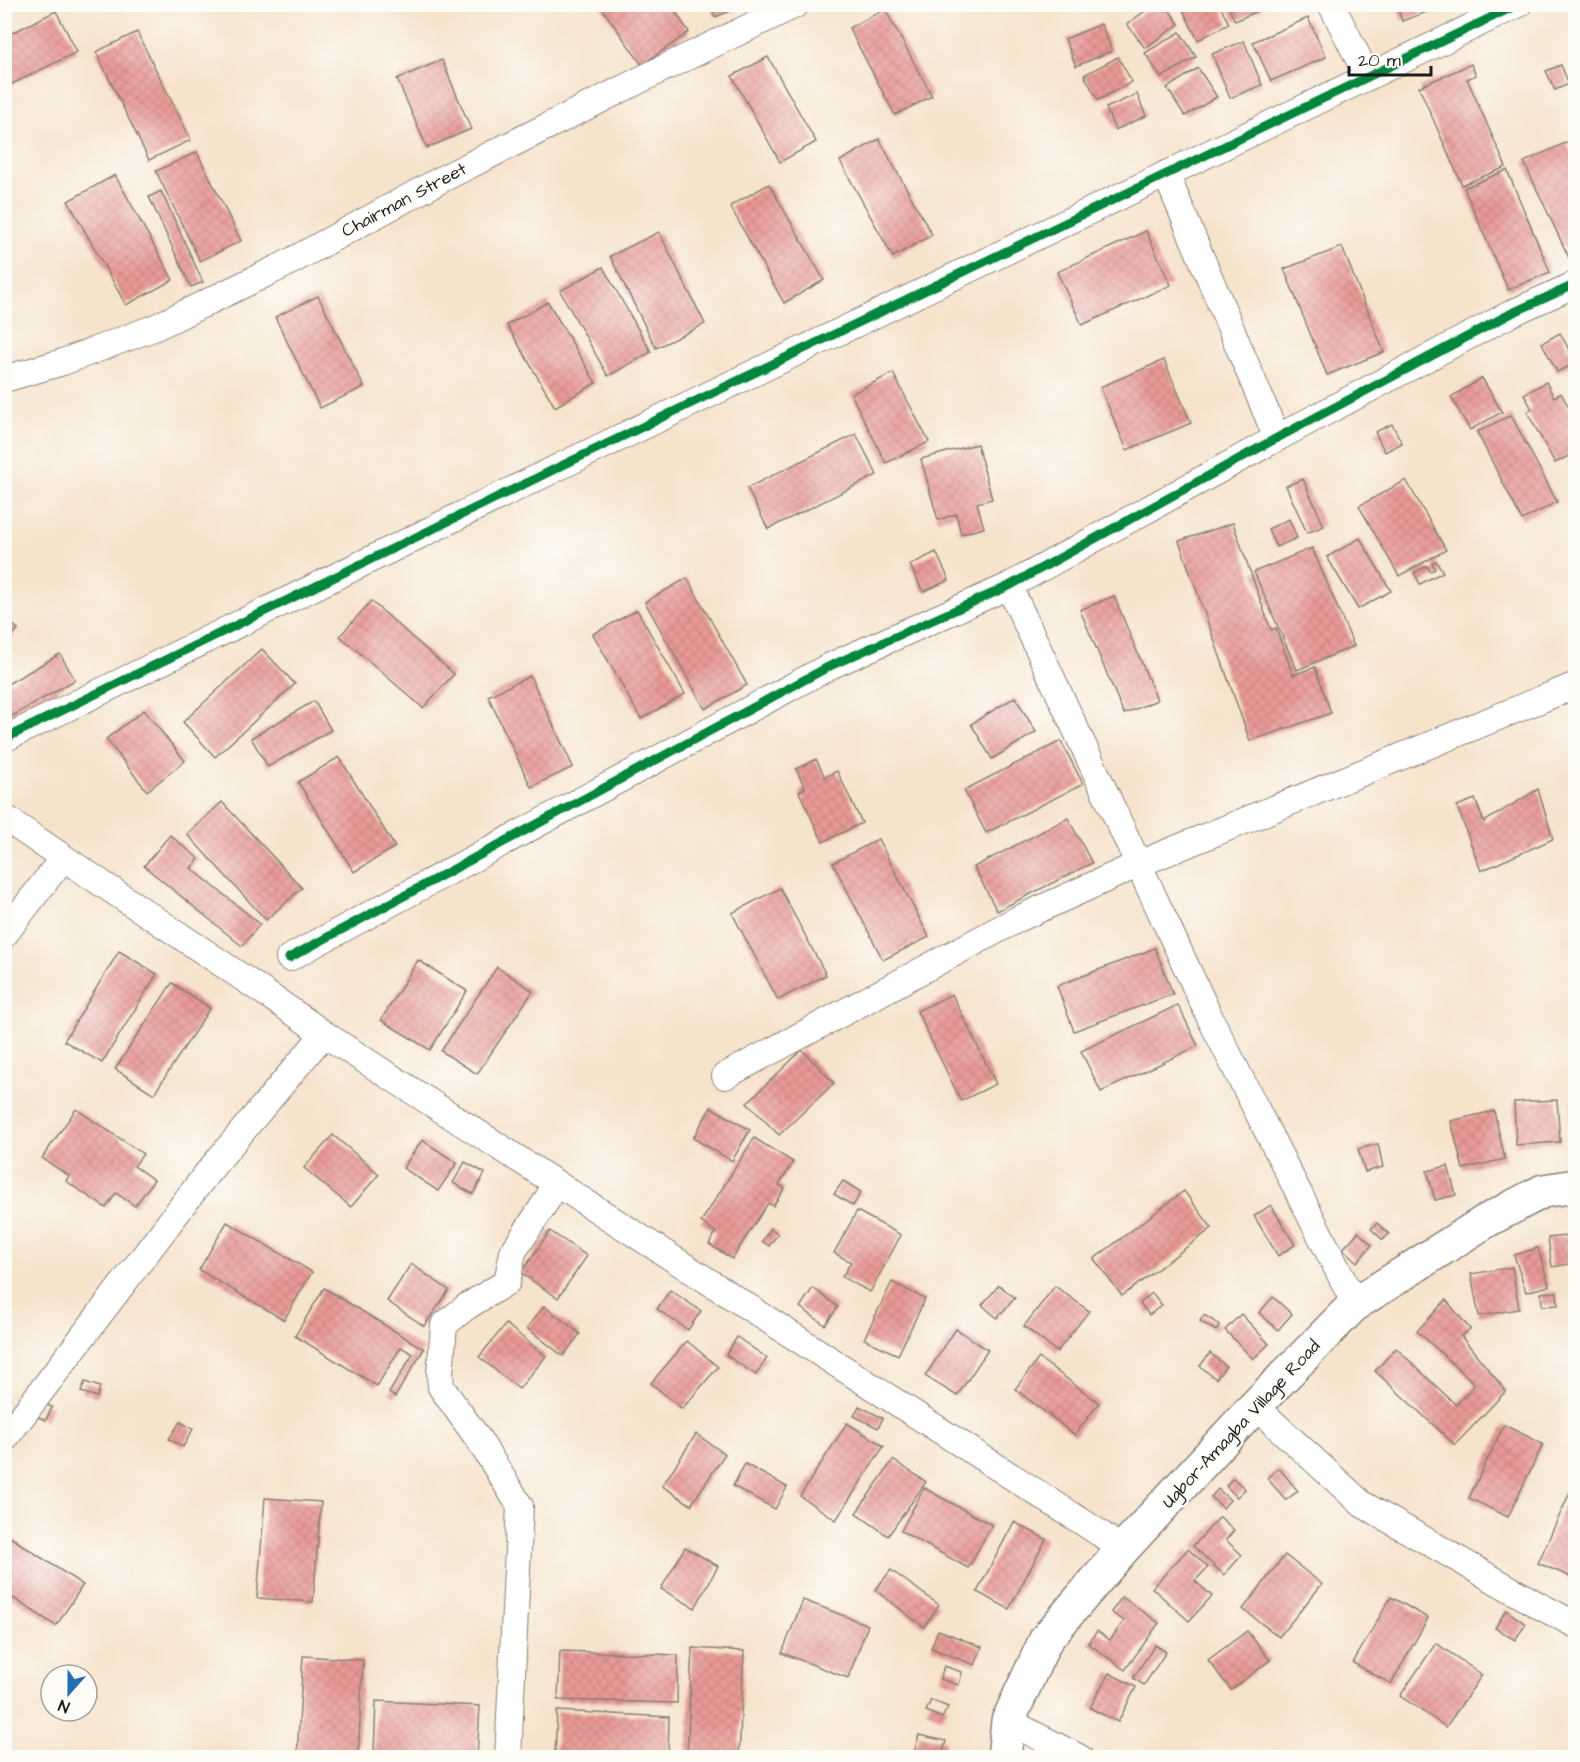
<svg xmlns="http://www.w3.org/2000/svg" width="1580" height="1762" font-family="'Architects Daughter',sans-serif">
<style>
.building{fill:url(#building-cross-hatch)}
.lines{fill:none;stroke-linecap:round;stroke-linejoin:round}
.street-casing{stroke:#898074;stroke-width:28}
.secondary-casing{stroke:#898074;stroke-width:36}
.street{stroke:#fff;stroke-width:26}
.secondary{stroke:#fff;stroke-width:33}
.cycleway-casing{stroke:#fdfcf7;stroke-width:13}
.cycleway{stroke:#00873e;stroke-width:9}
.labels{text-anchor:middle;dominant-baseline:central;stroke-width:5;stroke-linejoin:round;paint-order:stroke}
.street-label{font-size:18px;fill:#1c1c1c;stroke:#fdfcf7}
</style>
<defs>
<pattern id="building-cross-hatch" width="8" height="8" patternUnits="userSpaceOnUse" patternTransform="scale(1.5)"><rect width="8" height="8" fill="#e99a97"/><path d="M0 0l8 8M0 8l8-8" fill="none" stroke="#c78482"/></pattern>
</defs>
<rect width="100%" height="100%" fill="#fdfcf7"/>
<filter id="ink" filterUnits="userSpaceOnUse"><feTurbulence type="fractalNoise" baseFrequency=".0167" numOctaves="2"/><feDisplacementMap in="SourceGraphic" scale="12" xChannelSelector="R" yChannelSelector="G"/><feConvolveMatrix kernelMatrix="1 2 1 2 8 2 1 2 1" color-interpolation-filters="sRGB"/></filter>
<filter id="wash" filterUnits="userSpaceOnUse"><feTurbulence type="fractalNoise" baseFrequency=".008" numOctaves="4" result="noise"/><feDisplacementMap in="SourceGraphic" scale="24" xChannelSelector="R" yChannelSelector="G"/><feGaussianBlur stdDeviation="1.35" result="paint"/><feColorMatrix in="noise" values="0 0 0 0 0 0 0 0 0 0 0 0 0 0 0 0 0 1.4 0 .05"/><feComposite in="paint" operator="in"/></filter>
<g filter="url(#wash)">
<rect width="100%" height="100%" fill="#f6e3cc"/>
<g id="blocks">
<g class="building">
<path d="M599,4h71l19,28 -47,33z"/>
<path d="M1155,4h10l14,20 -34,24 -18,-24z"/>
<path d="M1180,4h39l10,20 -31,16z"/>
<path d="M1227,4h33l2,5 -27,12z"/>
<path d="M1396,4h38l1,5 -33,12z"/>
<path d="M710,5h36l-31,12z"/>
<path d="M885,9l47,87 -37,19 -46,-87z"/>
<path d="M56,11l21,41 -73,36v-51z"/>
<path d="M1308,18l18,39 -55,24 -18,-39z"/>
<path d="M1101,24l11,27 -36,15 -11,-27z"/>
<path d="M137,32l54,108 -42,20 -53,-108z"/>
<path d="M1180,32l16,25 -35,21 -16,-25z"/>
<path d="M1244,41l18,44 -32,13 -18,-44z"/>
<path d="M768,57l48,85 -36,20 -48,-86z"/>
<path d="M1118,57l14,25 -34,18 -14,-25z"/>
<path d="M442,60l29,69 -44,19 -30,-69z"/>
<path d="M1471,64l5,11 -9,4 39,88 -44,18 -43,-98z"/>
<path d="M1561,65l8,19 -14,6 -9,-19z"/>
<path d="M1198,68l19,29 -32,19 -18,-28z"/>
<path d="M1137,94l9,22 -31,14 -9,-22z"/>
<path d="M879,139l53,96 -39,22 -53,-96z"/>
<path d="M1567,142l9,19v97l-6,2 -46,-98z"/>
<path d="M197,152l44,89 -41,20 -44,-90z"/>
<path d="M1507,170l43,102 -42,18 -44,-102z"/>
<path d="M115,175l58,105 -47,25 -58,-104z"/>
<path d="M769,184l55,96 -40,23 -54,-97z"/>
<path d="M161,191l42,91 -12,5 -42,-90z"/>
<path d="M1146,231l25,54 -89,40 -25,-53z"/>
<path d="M659,232l46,92 -49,24 -46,-92z"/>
<path d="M1342,247l42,105 -57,23 -43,-106z"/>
<path d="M603,267l48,85 -43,24 -48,-85z"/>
<path d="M318,296l46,91 -44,21 -45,-91z"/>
<path d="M548,302l48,81 -41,24 -48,-82z"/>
<path d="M1560,333l16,30 -19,9 -15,-29z"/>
<path d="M1164,360l27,63 -64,27 -27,-63z"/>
<path d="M893,373l36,69 -43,21 -35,-69z"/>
<path d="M1482,378l20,34 -32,18 -19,-33z"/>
<path d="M1546,382l8,15 7,-4 11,20 4,-2v41l-21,11 -28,-51 5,-3 -8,-15z"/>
<path d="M1511,415l46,87 -35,18 -45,-88z"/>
<path d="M1392,424l10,19 -17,9 -10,-20z"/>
<path d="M856,434l21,41 -109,54 -21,-41z"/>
<path d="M977,444l15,55 -15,4 7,25 -23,6 -5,-20 -18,6 -17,-61z"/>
<path d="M1303,479l21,47 -17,7 -21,-47z"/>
<path d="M1406,480l40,70 -47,26 -40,-70z"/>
<path d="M1289,519l8,19 -21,9 -8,-18z"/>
<path d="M1233,523l38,107 5,-2 17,47 22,-8 16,46 -81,28 -71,-200z"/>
<path d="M1360,538l31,53 -33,18 -31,-52z"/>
<path d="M1312,548l42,98 -57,24 -43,-98z"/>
<path d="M936,552l13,28 -26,12 -13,-27z"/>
<path d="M1436,561l7,11 -23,12 -6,-11 13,-7 3,5 5,-2 -3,-6z"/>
<path d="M687,578l60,107 -42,24 -60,-107z"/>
<path d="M1114,596l43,104 -33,14 -44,-104z"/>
<path d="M371,601l83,73 -31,34 -83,-72z"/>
<path d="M637,610l48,84 -44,25 -48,-85z"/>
<path d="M11,624l7,5 -14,16v-13z"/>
<path d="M262,649l33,35 -80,73 -32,-35z"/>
<path d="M60,654l15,26 -71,41v-35z"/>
<path d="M530,676l43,91 -42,20 -43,-91z"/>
<path d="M1015,697l21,35 -44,27 -21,-35z"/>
<path d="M314,701l17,29 -63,37 -17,-29z"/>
<path d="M144,710l41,51 -38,30 -41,-52z"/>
<path d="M1061,741l22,43 -97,49 -22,-43z"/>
<path d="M339,757l56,90 -41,25 -56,-90z"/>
<path d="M816,759l9,18 12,-6 25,52 -39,19 -24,-50 6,-4 -9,-19z"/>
<path d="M1538,789l15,50 -72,32 -24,-65 18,-7 9,23z"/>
<path d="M222,802l80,86 -36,32 -79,-86z"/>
<path d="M1068,818l24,45 -95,48 -23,-44z"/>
<path d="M170,835l29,24 -8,9 69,56 -18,22 -98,-80z"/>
<path d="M878,839l51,98 -46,23 -50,-97z"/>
<path d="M780,888l46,87 -48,25 -46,-87z"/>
<path d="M1155,948l18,46 -99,37 -17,-45z"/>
<path d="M119,951l38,23 -55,89 -38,-22z"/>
<path d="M418,960l49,31 -37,59 -49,-30z"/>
<path d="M497,967l36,24 -56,83 -36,-23z"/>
<path d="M172,983l38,25 -56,86 -39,-25z"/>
<path d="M952,994l44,90 -35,17 -44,-90z"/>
<path d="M1178,1005l20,41 -97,46 -20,-41z"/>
<path d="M802,1050l32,33 -55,52 -32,-32z"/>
<path d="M1557,1100l3,42 -44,3 -2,-43z"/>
<path d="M1572,1101h4v41l-5,-1z"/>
<path d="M711,1107l39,23 -18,31 -39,-23z"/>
<path d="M76,1109l67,45 -9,12 20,14 -19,26 -19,-13 -10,15 -40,-27 3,-5 -27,-18z"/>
<path d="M1494,1111l11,48 -42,10 -12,-48z"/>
<path d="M333,1135l46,39 -28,33 -47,-39z"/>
<path d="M754,1138l39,24 -14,23 6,3 -12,18 -5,-3 -36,56 -23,-15 7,-12 -15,-10z"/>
<path d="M422,1140l35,23 -19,28 -35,-23z"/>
<path d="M1378,1144l5,23 -18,5 -7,-23z"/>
<path d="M465,1162l20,11 -12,21 -20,-11z"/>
<path d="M1448,1166l8,29 -21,5 -8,-29z"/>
<path d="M843,1181l18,11 -8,14 -19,-12z"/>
<path d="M1184,1191l28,37 -90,68 -28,-37z"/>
<path d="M1271,1205l24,40 -17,11 -24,-40z"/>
<path d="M857,1211l44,24 -31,57 -28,-15 9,-15 -17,-9z"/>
<path d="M227,1222l85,50 -28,48 -85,-50z"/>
<path d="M1377,1223l12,11 -6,6 -12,-11z"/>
<path d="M771,1228l7,6 -9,12 -7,-5z"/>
<path d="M550,1231l37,25 -29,42 -37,-25z"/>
<path d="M1358,1232l14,13 -15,17 -14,-13z"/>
<path d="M1566,1236l4,28 -18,3 -4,-29z"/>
<path d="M1538,1248l11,38 -23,6 -12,-37z"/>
<path d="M411,1264l38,26 -25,36 -37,-25z"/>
<path d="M1512,1267l7,42 -40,7 -8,-42z"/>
<path d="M892,1282l33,17 -27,56 -34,-16z"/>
<path d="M999,1285l16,13 -18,20 -15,-13z"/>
<path d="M1055,1286l34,25 -32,41 -33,-26z"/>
<path d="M324,1288l100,61 -29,48 -6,-4 24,-39 -12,-7 -24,39 -82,-50z"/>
<path d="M813,1288l25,19 -13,18 -25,-18z"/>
<path d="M670,1290l31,21 -13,19 -31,-21z"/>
<path d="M1557,1292l1,13 -16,1 -1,-13z"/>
<path d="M1152,1293l10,12 -13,10 -9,-12z"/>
<path d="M1273,1297l19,17 -14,16 -19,-17z"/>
<path d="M1446,1300l24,29 -9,7 45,55 -51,54 -80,-74 21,-23 60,57 19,-21 -58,-53z"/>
<path d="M544,1306l36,28 -17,22 -36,-28z"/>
<path d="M1241,1314l28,30 -16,15 -28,-29z"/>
<path d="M1204,1315l16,10 -4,6 -16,-10z"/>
<path d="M506,1324l40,32 -27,33 -40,-32z"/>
<path d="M956,1329l32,21 -31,46 -32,-20z"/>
<path d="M737,1337l30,21 -11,17 -30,-20z"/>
<path d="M687,1341l31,26 -36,42 -31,-26z"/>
<path d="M1210,1353l16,13 -10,13 -16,-13z"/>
<path d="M1039,1358l60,45 -24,32 -60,-46z"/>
<path d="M85,1382l15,5 -3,10 -16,-5z"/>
<path d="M44,1403l8,4 -6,13 -8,-3z"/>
<path d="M859,1406l24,12 -5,10 -24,-12z"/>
<path d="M180,1422l13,7 -10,18 -14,-8z"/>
<path d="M847,1423l37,23 -48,74 -36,-24z"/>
<path d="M1504,1425l39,19 -35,73 -39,-19z"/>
<path d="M696,1434l29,20 -34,51 -29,-19z"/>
<path d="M893,1460l33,22 -38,54 -32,-23z"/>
<path d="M745,1464l42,23 -12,22 -42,-23z"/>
<path d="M1279,1468l19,23 -12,9 -19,-22z"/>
<path d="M1233,1478l12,11 -8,8 -11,-11z"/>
<path d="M1576,1479v100l-38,-16z"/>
<path d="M924,1488l68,37 -24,43 -67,-37z"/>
<path d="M1218,1489l12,11 -7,8 -12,-11z"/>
<path d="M265,1498l56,4 -8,100 -56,-4z"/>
<path d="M1220,1517l14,13 -8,10 16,15 -18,20 -31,-29z"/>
<path d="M1014,1522l32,17 -37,70 -32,-17z"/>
<path d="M4,1533l79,52 -27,41 -52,-34z"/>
<path d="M685,1547l33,19 -23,42 -34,-19z"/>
<path d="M1188,1549l20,18 -13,14 17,15 -23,25 -37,-33z"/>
<path d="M1285,1555l37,29 -43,53 -36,-28z"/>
<path d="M891,1570l48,35 -15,22 -49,-37z"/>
<path d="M1122,1597l37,26 -34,47 -37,-27 9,-12 13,9 14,-19 -13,-9z"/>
<path d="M1391,1597l37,21 -37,66 -38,-21z"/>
<path d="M803,1600l65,25 -20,53 -66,-25z"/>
<path d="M1506,1610l20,14 -11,16 -20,-12z"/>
<path d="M938,1630l44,17 -7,18 -44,-17z"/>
<path d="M1247,1631l23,29 -39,30 -23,-30z"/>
<path d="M1436,1643l46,32 -36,52 -46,-31z"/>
<path d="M1155,1645l11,7 -22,33 -11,-7z"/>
<path d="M692,1648l52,3 -5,107h-52z"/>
<path d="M560,1651l118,4 -1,48 -119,-3z"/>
<path d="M303,1656l60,4 -5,98h-61z"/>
<path d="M944,1666l18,6 -3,13 -19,-6z"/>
<path d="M1109,1673l27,14 -18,35 -28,-14z"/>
<path d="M931,1700l17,7 -6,11 -16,-7z"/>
<path d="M376,1701l104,5 -3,52h-47l-56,-4z"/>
<path d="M557,1711l112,6 -1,41h-113z"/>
<path d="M919,1735l27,6 -5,17h-8l-19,-5z"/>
</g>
</g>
</g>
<g filter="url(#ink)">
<use href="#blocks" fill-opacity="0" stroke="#898074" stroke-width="1.5"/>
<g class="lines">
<defs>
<g id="street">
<path d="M1331,4l37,73"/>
<path d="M1166,174l111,264"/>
<path d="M4,379l59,-17 93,-35 128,-62 162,-88 214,-107 137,-66"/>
<path d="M1009,586l201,432 145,286"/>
<path d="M4,739l557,-273 958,-462"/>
<path d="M4,817c106,74 215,142 320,217l777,500 21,16"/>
<path d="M4,935l59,-77"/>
<path d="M289,958l541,-292 179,-80 268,-148 235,-125 64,-29"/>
<path d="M725,1076l293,-157 121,-55 437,-179"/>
<path d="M1255,1406l107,98 176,101 38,20"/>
<path d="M4,1440l204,-268 116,-138"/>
<path d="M1008,1721l72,37"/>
<path d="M508,1758l12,-252 -41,-66 -38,-53 -1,-13 4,-49 22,-18 41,-25 6,-30 34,-52 8,-17"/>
</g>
<path id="secondary" d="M1004,1758l4,-37 38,-82 76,-89 133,-144 100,-102 131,-83 57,-30 33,-5"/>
</defs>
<use href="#street" class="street-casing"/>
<use href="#secondary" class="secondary-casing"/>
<use href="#street" class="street"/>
<use href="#secondary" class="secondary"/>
<defs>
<g id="cycleway">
<path d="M4,739l557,-273 958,-462"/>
<path d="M289,958l541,-292 179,-80 268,-148 235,-125 64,-29"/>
</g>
</defs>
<use href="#cycleway" class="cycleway-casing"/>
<use href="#cycleway" class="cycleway"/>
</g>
</g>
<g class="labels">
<g class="street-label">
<text transform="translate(404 200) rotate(-28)">Chairman Street</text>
<text transform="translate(1241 1424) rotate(-47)">Ugbor-Amagba Village Road</text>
</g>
</g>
<rect width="1580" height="1762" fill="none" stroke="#fdfcf7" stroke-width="24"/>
<g transform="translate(69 1693) rotate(201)"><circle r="28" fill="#fdfcf7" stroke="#a3a29f" stroke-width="1.5"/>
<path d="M0-4.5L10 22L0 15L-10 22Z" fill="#1f6fb2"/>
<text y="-9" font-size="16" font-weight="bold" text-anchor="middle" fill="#1c1c1c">N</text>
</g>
<path d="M1349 66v9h82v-9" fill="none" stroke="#1c1c1c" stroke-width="3"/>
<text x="1358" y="66" font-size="18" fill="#1c1c1c" stroke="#fdfcf7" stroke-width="4.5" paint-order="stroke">20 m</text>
</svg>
